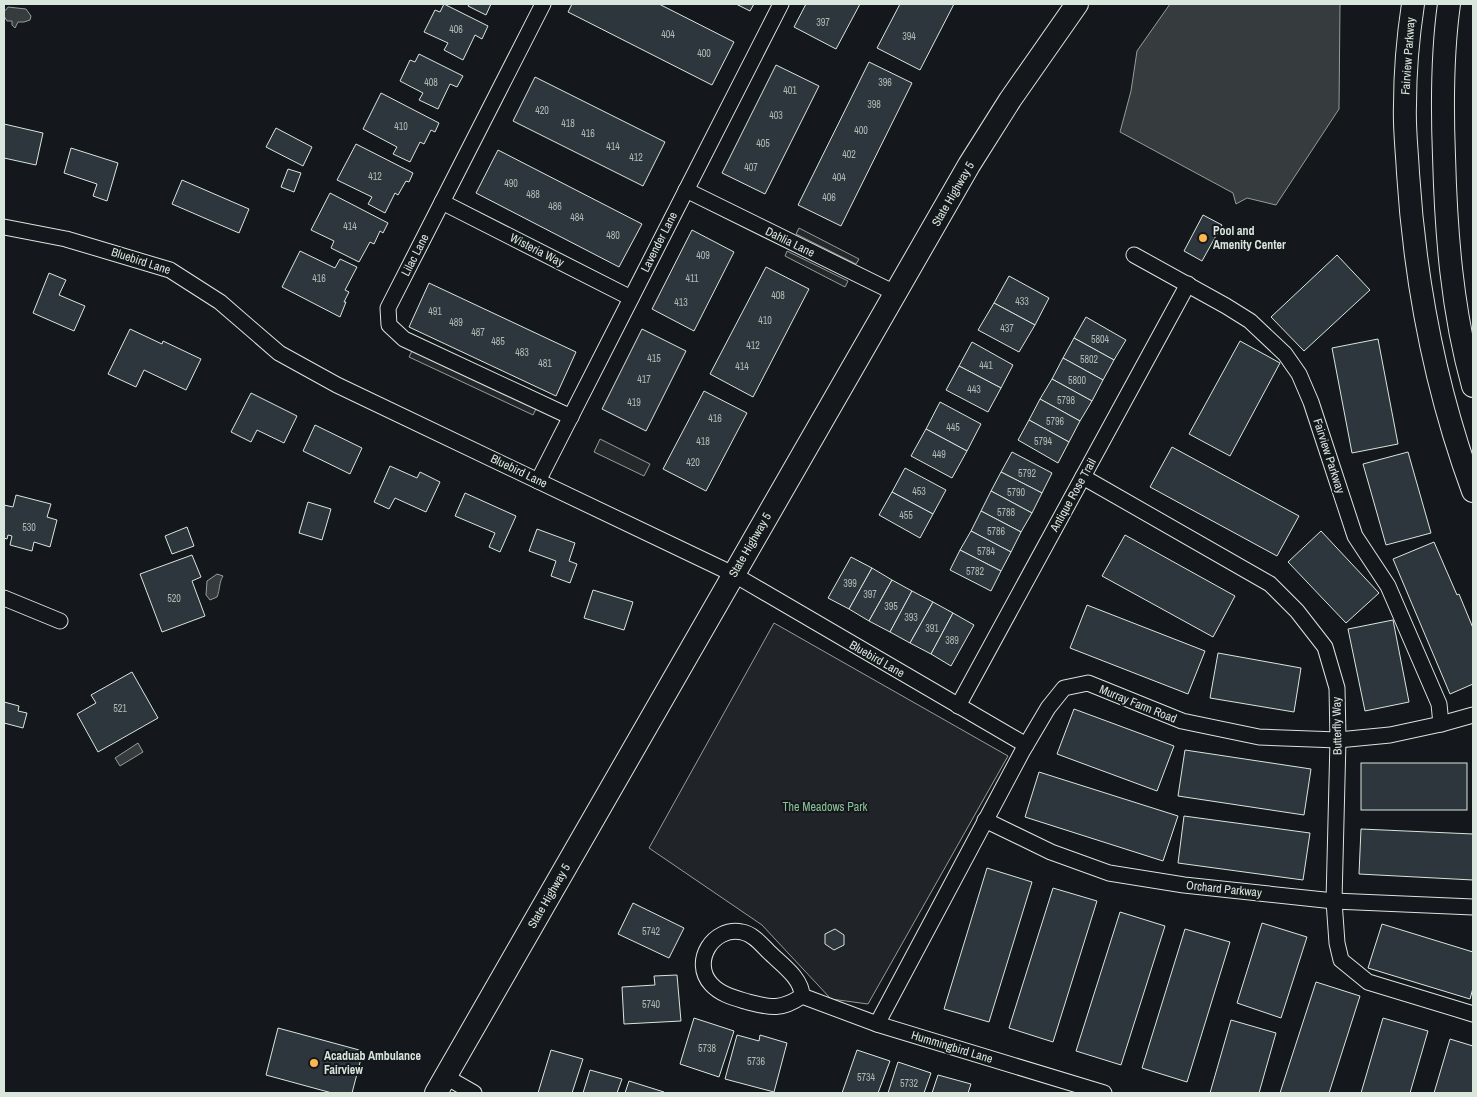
<svg xmlns="http://www.w3.org/2000/svg" width="1477" height="1097" font-family="'Archivo Narrow',sans-serif">
<style>
.green{fill:#202428;stroke:#939e99}
.parking{fill:#24282b;stroke:#939e99}
.water{fill:#363b3e;stroke:#939e99}
.building{fill:#2c363c;stroke:#d8e6dc}
.lines{fill:none;stroke-linecap:round;stroke-linejoin:round}
.street-casing{stroke:#d8e6dc;stroke-width:17}
.secondary-casing{stroke:#d8e6dc;stroke-width:24}
.street{stroke:#14181c;stroke-width:15}
.secondary{stroke:#14181c;stroke-width:22}
.poi-dot{fill:#ffb74d;stroke:#14181c;stroke-width:2}
.labels{text-anchor:middle;dominant-baseline:central;stroke-width:4;stroke-linejoin:round;paint-order:stroke}
.number-label{font-size:10px;fill:#adbab4}
.street-label{font-size:12px;fill:#d8e6dc;stroke:#14181c}
.poi-label{font-size:12px;font-weight:bold;fill:#d8e6dc;stroke:#14181c;text-anchor:start}
.park-label{font-size:12px;fill:#8ac095;stroke:#14181c}
</style>
<rect width="100%" height="100%" fill="#14181c"/>
<path class="green" d="M774,623l234,133 -140,248 -37,-5 -69,-74 -113,-77z"/>
<g class="parking">
<path d="M799,228l60,31 -3,5 -60,-30z"/>
<path d="M787,251l61,30 -3,6 -60,-31z"/>
<path d="M412,351l124,58 -3,6 -124,-58z"/>
<path d="M600,439l50,25 -6,12 -50,-24z"/>
</g>
<g class="water">
<path d="M1170,4h170l-1,105 -63,96 -29,-7 -11,6 -3,-11 -113,-61 11,-41 6,-40z"/>
<path d="M8,7l18,2 5,7 -1,4 -6,2h-6l-3,6 -3,-3v-4h-5l-3,-5v-6h2z"/>
<path d="M217,574l6,2c-4,6 -3,14 -6,21l-7,3 -4,-5 1,-14z"/>
<path d="M138,743l5,9 -23,14 -5,-8z"/>
</g>
<g class="building">
<path d="M444,4l44,22 -6,13 -7,-4 -12,25 -19,-10 4,-7 -24,-11 11,-22 5,2z"/>
<path d="M469,4h22l-5,11 -18,-9z"/>
<path d="M572,4h87l75,38 -22,43 -144,-73z"/>
<path d="M736,4h18l-4,7z"/>
<path d="M806,4h54l-24,45 -42,-22z"/>
<path d="M900,4h54l-34,66 -43,-22z"/>
<path d="M419,54l44,22 -6,11 -7,-3 -12,25 -19,-9 4,-7 -23,-12 10,-21 5,2z"/>
<path d="M869,62l43,21 -71,143 -43,-21z"/>
<path d="M776,65l43,21 -54,108 -43,-21z"/>
<path d="M535,77l130,65 -22,44 -130,-65z"/>
<path d="M381,93l58,30 -4,9 -4,-2 -7,14 -4,-2 -10,20 -17,-8 4,-7 -34,-18z"/>
<path d="M4,124l39,9 -7,32 -32,-7z"/>
<path d="M276,128l36,19 -9,19 -37,-19z"/>
<path d="M356,144l57,29 -4,9 -3,-1 -8,14 -3,-2 -10,20 -17,-9 4,-7 -35,-17z"/>
<path d="M71,148l47,15 -11,38 -14,-5 4,-12 -33,-11z"/>
<path d="M498,150l144,74 -23,43 -143,-74z"/>
<path d="M288,169l13,4 -7,19 -13,-5z"/>
<path d="M182,180l67,29 -10,24 -67,-29z"/>
<path d="M330,193l58,30 -5,10 -3,-2 -6,13 -4,-2 -11,20 -28,-14 3,-7 -23,-11z"/>
<path d="M1203,215l19,10 -20,36 -18,-10z"/>
<path d="M692,230l42,22 -40,79 -42,-22z"/>
<path d="M300,251l35,17 5,-9 17,8 -12,23 4,2 -5,10h2l-6,15 -58,-30z"/>
<path d="M1337,255l33,35 -66,61 -33,-34z"/>
<path d="M766,267l43,22 -56,108 -43,-23z"/>
<path d="M49,273l17,7 -7,15 26,11 -11,25 -41,-18z"/>
<path d="M1009,276l40,22 -14,27 -41,-22z"/>
<path d="M429,283l147,69 -20,44 -147,-69z"/>
<path d="M994,303l41,22 -16,27 -41,-22z"/>
<path d="M1086,317l40,23 -12,20 -40,-22z"/>
<path d="M130,329l32,15 1,-3 38,18 -15,31 -42,-20 -8,17 -28,-13z"/>
<path d="M642,329l44,22 -40,80 -44,-22z"/>
<path d="M1074,338l40,22 -11,20 -40,-22z"/>
<path d="M1378,339l20,105 -46,9 -20,-105z"/>
<path d="M1240,341l40,22 -50,93 -41,-22z"/>
<path d="M972,342l41,23 -12,23 -42,-22z"/>
<path d="M1063,358l40,22 -11,21 -40,-22z"/>
<path d="M959,366l42,22 -13,24 -42,-22z"/>
<path d="M1052,379l40,22 -12,20 -40,-22z"/>
<path d="M704,391l43,22 -41,78 -43,-22z"/>
<path d="M251,393l46,23 -13,27 -27,-13 -6,12 -20,-10z"/>
<path d="M1040,399l40,22 -11,21 -40,-22z"/>
<path d="M940,402l41,22 -14,27 -41,-22z"/>
<path d="M1029,420l40,22 -11,21 -40,-23z"/>
<path d="M315,425l47,23 -12,26 -47,-23z"/>
<path d="M926,429l41,22 -15,27 -41,-22z"/>
<path d="M1172,447l127,69 -22,40 -127,-69z"/>
<path d="M1012,452l40,21 -10,20 -41,-21z"/>
<path d="M1408,452l23,81 -45,12 -23,-81z"/>
<path d="M390,466l27,12 3,-6 20,10 -14,30 -31,-14 -6,11 -15,-7z"/>
<path d="M905,468l41,22 -13,24 -41,-22z"/>
<path d="M1001,472l41,21 -10,20 -41,-22z"/>
<path d="M991,491l41,22 -11,19 -40,-21z"/>
<path d="M892,492l41,22 -13,24 -41,-23z"/>
<path d="M465,493l51,23 -16,36 -11,-5 6,-14 -40,-17z"/>
<path d="M16,495l35,9 -4,13 10,3 -7,27 -16,-5 -2,9 -22,-6 2,-9 -4,-1 -1,4 -3,-1v-33l9,2z"/>
<path d="M308,502l23,7 -9,31 -23,-7z"/>
<path d="M981,511l40,21 -10,20 -40,-21z"/>
<path d="M187,527l7,19 -22,8 -7,-18z"/>
<path d="M537,529l38,14 -6,18 8,3 -7,19 -19,-7 5,-15 -27,-10z"/>
<path d="M971,531l40,21 -10,19 -41,-21z"/>
<path d="M1321,531l58,62 -33,30 -58,-61z"/>
<path d="M1125,535l110,61 -22,41 -111,-61z"/>
<path d="M1434,542l23,53 2,-1 14,34v56l-23,10 -57,-135z"/>
<path d="M960,550l41,21 -10,20 -41,-21z"/>
<path d="M192,555l9,22 -9,4 13,35 -43,16 -22,-58z"/>
<path d="M851,557l21,11 -23,41 -21,-11z"/>
<path d="M872,568l20,12 -23,41 -20,-12z"/>
<path d="M892,580l20,11 -22,41 -21,-11z"/>
<path d="M593,590l40,12 -9,28 -40,-12z"/>
<path d="M912,591l21,11 -23,41 -20,-11z"/>
<path d="M933,602l20,11 -22,41 -21,-11z"/>
<path d="M1087,605l118,46 -17,43 -118,-46z"/>
<path d="M953,613l21,12 -23,41 -20,-12z"/>
<path d="M1393,620l16,82 -44,9 -17,-82z"/>
<path d="M1218,653l83,15 -7,44 -84,-14z"/>
<path d="M132,672l26,46 -60,34 -21,-38 19,-11 -5,-8z"/>
<path d="M4,702l15,4 -1,5 9,2 -4,15 -19,-5z"/>
<path d="M1074,709l100,37 -17,45 -100,-37z"/>
<path d="M1185,750l126,19 -7,46 -126,-19z"/>
<rect x="1361" y="763" width="106" height="47"/>
<path d="M1039,772l139,44 -15,45 -138,-44z"/>
<path d="M1184,816l126,17 -7,47 -125,-17z"/>
<path d="M1361,829l112,5v46l-114,-6z"/>
<path d="M987,868l45,14 -43,140 -45,-13z"/>
<path d="M1053,888l44,13 -44,141 -44,-14z"/>
<path d="M633,903l51,25 -15,30 -51,-24z"/>
<path d="M1120,912l45,14 -44,139 -45,-14z"/>
<path d="M1262,923l45,14 -26,81 -44,-15z"/>
<path d="M1382,924l91,28v36l-3,11 -102,-31z"/>
<path d="M835,929l9,6v10l-10,5 -9,-6v-10z"/>
<path d="M1185,929l45,13 -43,140 -45,-14z"/>
<path d="M677,975l4,46 -57,3 -2,-37 33,-2 -1,-9z"/>
<path d="M1316,982l44,14 -31,97h-49z"/>
<path d="M694,1018l40,13 -15,46 -39,-13z"/>
<path d="M1383,1018l45,13 -18,62h-49z"/>
<path d="M1231,1020l45,13 -17,60h-49z"/>
<path d="M278,1028l85,23 -11,42h-20l-66,-18z"/>
<path d="M737,1035l22,6 1,-6 27,8 -13,49 -49,-13z"/>
<path d="M1450,1039l23,7v47h-39z"/>
<path d="M551,1050l32,9 -11,34h-34z"/>
<path d="M857,1050l33,11 -12,32h-36z"/>
<path d="M898,1062l33,11 -7,20h-36z"/>
<path d="M590,1070l32,9 -5,14h-34z"/>
<path d="M938,1075l33,9 -3,9h-36z"/>
<path d="M629,1081l35,11 -1,1h-38z"/>
</g>
<g class="lines">
<defs>
<g id="street">
<path d="M543,4l-155,304 1,17 15,14 167,78"/>
<path d="M686,190l209,103"/>
<path d="M442,202l189,96"/>
<path d="M4,227l62,12 104,31 50,32 59,51 58,32 396,189 293,171"/>
<path d="M1134,255l92,51 24,15 35,33 14,20 12,28 44,134 33,50 51,118 2,20"/>
<path d="M1083,477l187,107 27,27 28,36 12,41 1,52 -4,161 3,42 4,17 27,22 105,32"/>
<path d="M538,481l243,-477"/>
<path d="M4,598l56,23"/>
<path d="M958,706l230,-422"/>
<path d="M985,820l66,32 58,21 75,12 150,16 139,6"/>
<path d="M802,996c-20,14 -31,12 -54,6 -13,-4 -27,-7 -37,-18 -20,-22 2,-58 31,-52 11,2 19,12 27,20 12,12 33,26 33,44l75,28 227,69"/>
<path d="M877,1024l145,-272 26,-44 16,-20 24,-5 94,38 77,16 79,3 52,-5 51,-11 32,-9"/>
<path d="M446,1077l28,16"/>
</g>
<g id="secondary">
<path d="M1413,4c-5,33 -8,68 -8,101 -1,23 2,46 3,68 7,109 27,215 65,318"/>
<path d="M1449,4c-7,50 -7,101 -5,152 2,77 8,155 29,230"/>
<path d="M436,1093l533,-928 41,-65 67,-96"/>
</g>
</defs>
<use href="#street" class="street-casing"/>
<use href="#secondary" class="secondary-casing"/>
<use href="#street" class="street"/>
<use href="#secondary" class="secondary"/>
</g>
<g class="poi-dot">
<circle cx="1203" cy="238" r="5"/>
<circle cx="314" cy="1063" r="5"/>
</g>
<g class="labels">
<g class="number-label">
<text x="823" y="22">397</text>
<text x="456" y="29">406</text>
<text x="668" y="34">404</text>
<text x="909" y="36">394</text>
<text x="704" y="53">400</text>
<text x="431" y="82">408</text>
<text x="885" y="82">396</text>
<text x="790" y="90">401</text>
<text x="874" y="104">398</text>
<text x="542" y="110">420</text>
<text x="776" y="115">403</text>
<text x="568" y="123">418</text>
<text x="401" y="126">410</text>
<text x="861" y="130">400</text>
<text x="588" y="133">416</text>
<text x="763" y="143">405</text>
<text x="613" y="146">414</text>
<text x="849" y="154">402</text>
<text x="636" y="157">412</text>
<text x="751" y="167">407</text>
<text x="375" y="176">412</text>
<text x="839" y="177">404</text>
<text x="511" y="183">490</text>
<text x="533" y="194">488</text>
<text x="829" y="197">406</text>
<text x="555" y="206">486</text>
<text x="577" y="217">484</text>
<text x="350" y="226">414</text>
<text x="613" y="235">480</text>
<text x="703" y="255">409</text>
<text x="319" y="278">416</text>
<text x="692" y="278">411</text>
<text x="778" y="295">408</text>
<text x="1022" y="301">433</text>
<text x="681" y="302">413</text>
<text x="435" y="311">491</text>
<text x="765" y="320">410</text>
<text x="456" y="322">489</text>
<text x="1007" y="328">437</text>
<text x="478" y="332">487</text>
<text x="1100" y="339">5804</text>
<text x="498" y="341">485</text>
<text x="753" y="345">412</text>
<text x="522" y="352">483</text>
<text x="654" y="358">415</text>
<text x="1089" y="359">5802</text>
<text x="545" y="363">481</text>
<text x="986" y="365">441</text>
<text x="742" y="366">414</text>
<text x="644" y="379">417</text>
<text x="1077" y="380">5800</text>
<text x="974" y="389">443</text>
<text x="1066" y="400">5798</text>
<text x="634" y="402">419</text>
<text x="715" y="418">416</text>
<text x="1055" y="421">5796</text>
<text x="953" y="427">445</text>
<text x="703" y="441">418</text>
<text x="1043" y="441">5794</text>
<text x="939" y="454">449</text>
<text x="693" y="462">420</text>
<text x="1027" y="473">5792</text>
<text x="919" y="491">453</text>
<text x="1016" y="492">5790</text>
<text x="1006" y="512">5788</text>
<text x="906" y="515">455</text>
<text x="29" y="527">530</text>
<text x="996" y="531">5786</text>
<text x="986" y="551">5784</text>
<text x="975" y="571">5782</text>
<text x="850" y="583">399</text>
<text x="870" y="594">397</text>
<text x="174" y="598">520</text>
<text x="891" y="606">395</text>
<text x="911" y="617">393</text>
<text x="932" y="628">391</text>
<text x="952" y="640">389</text>
<text x="120" y="708">521</text>
<text x="651" y="931">5742</text>
<text x="651" y="1004">5740</text>
<text x="707" y="1048">5738</text>
<text x="756" y="1061">5736</text>
<text x="866" y="1077">5734</text>
<text x="909" y="1083">5732</text>
</g>
<g class="street-label">
<text transform="translate(1408 56) rotate(-86)">Fairview Parkway</text>
<text transform="translate(953 194) rotate(-60)">State Highway 5</text>
<text transform="translate(659 242) rotate(-63)">Lavender Lane</text>
<text transform="translate(790 242) rotate(26)">Dahlia Lane</text>
<text transform="translate(537 250) rotate(27)">Wisteria Way</text>
<text transform="translate(415 255) rotate(-63)">Lilac Lane</text>
<text transform="translate(141 261) rotate(18)">Bluebird Lane</text>
<text transform="translate(1329 456) rotate(72)">Fairview Parkway</text>
<text transform="translate(519 471) rotate(26)">Bluebird Lane</text>
<text transform="translate(1073 495) rotate(-61)">Antique Rose Trail</text>
<text transform="translate(750 545) rotate(-60)">State Highway 5</text>
<text transform="translate(877 659) rotate(30)">Bluebird Lane</text>
<text transform="translate(1138 704) rotate(22)">Murray Farm Road</text>
<text transform="translate(1337 726) rotate(-91)">Butterfly Way</text>
<text transform="translate(1224 889) rotate(6)">Orchard Parkway</text>
<text transform="translate(549 896) rotate(-60)">State Highway 5</text>
<text transform="translate(952 1047) rotate(17)">Hummingbird Lane</text>
</g>
<g class="poi-label">
<text x="1213" y="231">Pool and<tspan x="1213" dy="14">Amenity Center</tspan></text>
<text x="324" y="1056">Acaduab Ambulance<tspan x="324" dy="14">Fairview</tspan></text>
</g>
<g class="park-label">
<text x="825" y="807">The Meadows Park</text>
</g>
</g>
<rect width="1477" height="1097" fill="none" stroke="#d8e6dc" stroke-width="10"/>
</svg>
